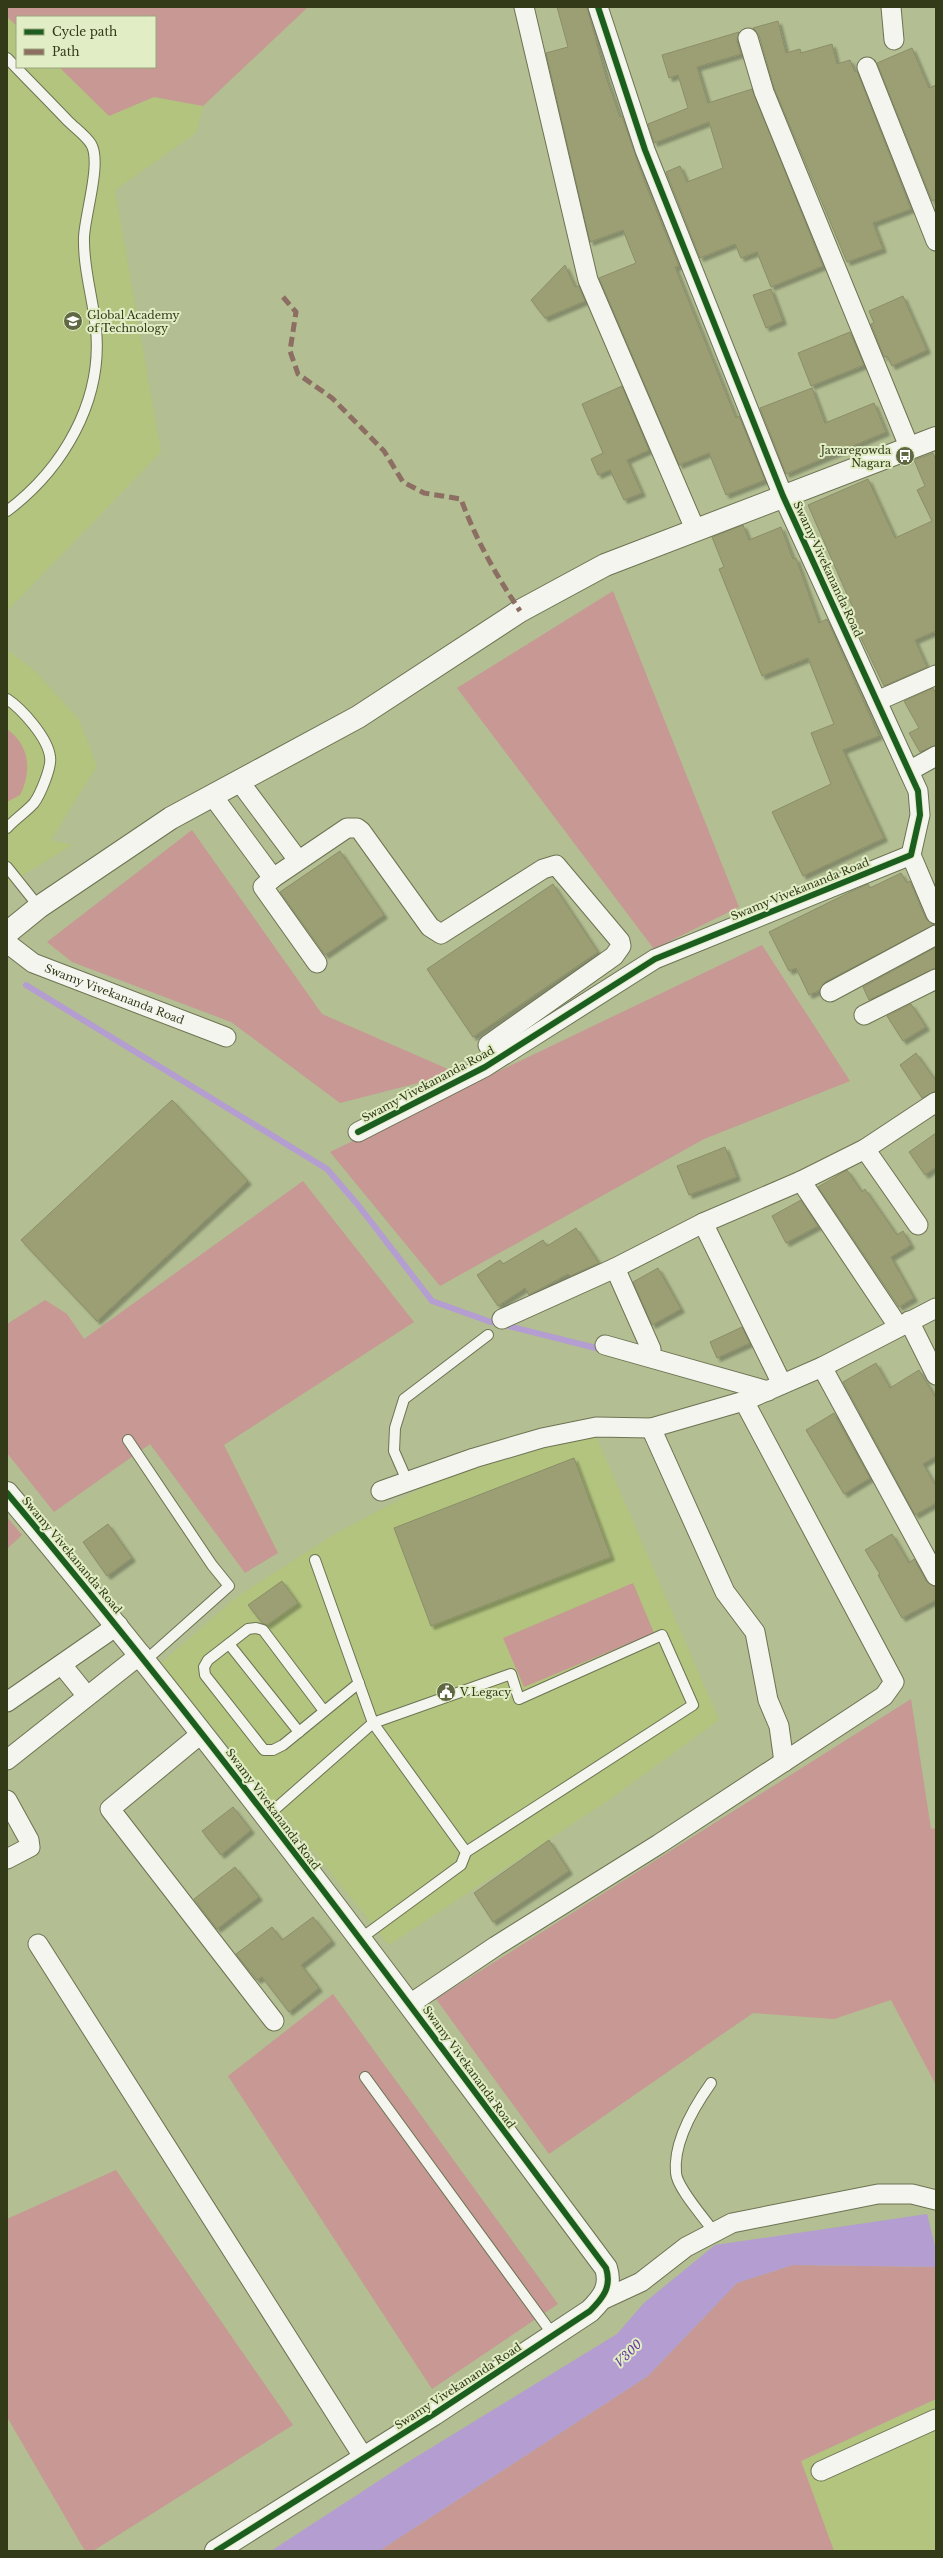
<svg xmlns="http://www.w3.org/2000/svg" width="943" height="2558" font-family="'Libre Baskerville',serif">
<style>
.built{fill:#b2c47e;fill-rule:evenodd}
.green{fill:#c79894}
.water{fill:#b39dd1}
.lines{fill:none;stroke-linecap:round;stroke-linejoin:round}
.stream{stroke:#b39dd1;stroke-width:6}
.building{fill:#9c9f73;stroke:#8b8e69;filter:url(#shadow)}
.lane-casing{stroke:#6c7352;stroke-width:12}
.street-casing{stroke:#6c7352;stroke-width:21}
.secondary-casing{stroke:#6c7352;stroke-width:24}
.lane{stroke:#f4f5ef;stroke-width:10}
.street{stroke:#f4f5ef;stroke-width:19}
.secondary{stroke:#f4f5ef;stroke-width:22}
.quiet{stroke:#8d6e63;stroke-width:5;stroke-dasharray:10 5;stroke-linecap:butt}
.cycleway-casing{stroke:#e1edc4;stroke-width:8}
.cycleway{stroke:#1b5e20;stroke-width:6}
.labels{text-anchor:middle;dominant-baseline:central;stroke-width:4;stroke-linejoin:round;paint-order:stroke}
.poi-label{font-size:11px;fill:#323a18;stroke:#e1edc4;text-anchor:start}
.street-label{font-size:11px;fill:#323a18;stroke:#e1edc4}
.water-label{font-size:12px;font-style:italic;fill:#6836a2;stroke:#e1edc4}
</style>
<defs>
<filter id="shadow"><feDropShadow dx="3.5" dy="3.5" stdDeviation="1" flood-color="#0004"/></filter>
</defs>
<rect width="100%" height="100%" fill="#b3be92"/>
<g class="built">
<path d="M7,7h301l-105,99 -7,27 -81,57 46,262 -154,159zM17,17h138v50h-138z"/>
<path d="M7,650l27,20 45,50 18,46 -46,74 21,5 -65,40v-83l11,-63 -11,-10z"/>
<path d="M595,1434l124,286 -109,79 -221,146 -228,-282 74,-65 100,-64 135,-72z"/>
<path d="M936,2399v152h-102l-33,-90z"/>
</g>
<g class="green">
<path d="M7,7h301l-105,99 -49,-9 -45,19 -50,-49h96v-50h-138v9l-10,-9z"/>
<path d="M613,591l126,316 -85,42 -197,-261z"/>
<path d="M7,729c23,17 25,42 13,66l-13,7z"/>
<path d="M192,830l130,184 135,59 -117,30 -109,-81 -159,-60 -25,-20z"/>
<path d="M762,945l88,136 -146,58 -264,147 -110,-134z"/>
<path d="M303,1181l111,141 -190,123 54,108 -33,20 -95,-129 -96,68 -47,-59v-129l38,-24 22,14 17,25z"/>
<path d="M7,1517l15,18 -15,14z"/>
<path d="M633,1583l21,50 -130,54 -21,-49z"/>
<path d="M911,1699l20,130 5,-1v257l-45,-85 -57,19 -81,-6 -204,141 -113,-155z"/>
<path d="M333,1994l225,310 -126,85 -204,-313z"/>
<path d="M116,2170l177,255 -200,126h-8l-78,-134v-198z"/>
<path d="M793,2265l143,2v132l-135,62 33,90h-455l269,-175 89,-93z"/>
</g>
<path class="water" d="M927,2214l9,36v17l-143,-2 -56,18 -89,93 -269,175h-108l132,-86 214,-131 27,-31 71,-58z"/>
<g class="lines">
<path class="stream" d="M26,985l301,184 31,36 74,96 56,20 116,29"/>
</g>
<g class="building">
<path d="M557,7h30l19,70 14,40 2,-1 22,64 35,86 -4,1 61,151 3,-2 26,64 -39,15 -17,-42 -30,12 -80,-187 37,-15 -13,-33 -33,12 -44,-189 22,-6z"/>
<path d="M778,21l8,32 14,-4 1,4 31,-9 5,20 13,-4 5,12 2,-1 54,138 -38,14 10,26 -36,13 -73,-174 -15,-53 -6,-7z"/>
<path d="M739,32l-2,9 4,13 -44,13 11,36 44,-14 71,177 -52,21 -14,-35 -16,6 -6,-14 -35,14 -34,-86 14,-6 7,16 36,-14 -14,-46 -55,21 -6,-19 40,-16 -10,-33 -9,3 -7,-23z"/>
<path d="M912,48l17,40 7,-3v114l-4,2 -55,-138z"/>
<path d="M565,265l10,22 4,-1 6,15 -40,17 -14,-18z"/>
<path d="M771,289l12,32 -17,7 -13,-33z"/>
<path d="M903,296l24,54 -35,16 -5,-10 -3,1 -13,-33 3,-1 -5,-12z"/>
<path d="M850,332l14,33 -53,21 -13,-33z"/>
<path d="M622,386l27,64 -22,10 15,33 -18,7 -14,-30 -12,5 -7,-16 12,-6 -21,-49z"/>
<path d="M812,388l13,35 49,-20 12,29 -100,42 -26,-66z"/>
<path d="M933,453l3,7v171l-21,9 12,27 -43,19 -36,-75 5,-3 -45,-103 60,-26 27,59 37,-17 -15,-31 8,-4 -11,-26z"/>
<path d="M743,525l6,15 32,-13 12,32 3,-1 23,65 8,-4 52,117 -36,14 41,88 -81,38 -31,-64 59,-28 -20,-51 23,-9 -26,-66 -46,18 -43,-107 5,-2 -12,-30z"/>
<path d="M933,688l3,6v51l-16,7 -11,-19 10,-5 -15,-27z"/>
<path d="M340,851l44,64 -59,40 -45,-63z"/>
<path d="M901,873l6,10 3,-2 16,38 8,6 -109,57 -5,8 -11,5 -13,-27 -7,3 -20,-39 81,-40 18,-8 2,4z"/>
<path d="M553,884l45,68 -125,85 -46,-68z"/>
<path d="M936,947v21l-67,32 -6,-13z"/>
<path d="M911,1004l15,23 -23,14 -16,-25z"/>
<path d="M916,1053l20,28v10l-14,7 -22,-33z"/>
<path d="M172,1100l76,81 -151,140 -76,-81z"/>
<path d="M936,1133v34l-11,8 -16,-23z"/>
<path d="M725,1147l12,30 -48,18 -12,-29z"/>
<path d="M847,1170l15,22 3,-3 32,46 6,-4 8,14 -20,12 23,41 -15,9 -81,-120z"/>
<path d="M801,1200l17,26 -32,17 -14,-27z"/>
<path d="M576,1228l23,35 -29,13 -2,-2 -39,21 -4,-7 -27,18 -21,-31 23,-15 3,4 40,-24 4,6z"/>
<path d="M658,1268l23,41 -29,16 -19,-43z"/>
<path d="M742,1327l8,16 -33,15 -7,-16z"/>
<path d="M876,1363l14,25 29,-18 17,28v58l-13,8 13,22v17l-21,12 -72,-133z"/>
<path d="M834,1413l36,65 -26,16 -38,-64z"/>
<path d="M574,1458l37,99 -180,69 -37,-98z"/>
<path d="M108,1524l24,34 -25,18 -24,-34z"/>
<path d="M892,1534l17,29 5,-4 13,23 9,5v13l-34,18 -24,-43 2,-1 -15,-24z"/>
<path d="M282,1581l16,22 -31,22 -5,-2 -14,-18z"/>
<path d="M233,1807l18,23 -30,25 -19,-24z"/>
<path d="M549,1840l20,31 -76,51 -19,-29z"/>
<path d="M235,1867l24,30 -42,32 -23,-30z"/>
<path d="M313,1917l19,24 -31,24 18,23 -30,24 -27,-35 -5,3 -21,-26 36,-27 10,13z"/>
</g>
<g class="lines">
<defs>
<g id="lane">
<path d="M7,58c20,21 41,42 61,63 7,7 18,15 23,23 11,18 -6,70 -7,93 -1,31 9,61 12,92 7,72 -33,140 -89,182"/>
<path d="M7,699c15,10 41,39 43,58 2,10 -10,38 -16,46 -8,9 -19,16 -27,25"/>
<path d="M7,867l32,40"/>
<path d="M128,1440l84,125 17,21 -83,74"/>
<path d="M408,1483l-14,-32 1,-23 9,-29 84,-64"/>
<path d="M315,1560l58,163 138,-49 8,25 143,-64 31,70 -227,147"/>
<path d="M229,1644l70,88"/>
<path d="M324,1711l-61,-81 -7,-2 -8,1 -40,31 -4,7 1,8 59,75h9l10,-5 76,-62"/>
<path d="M266,1817l107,-94 93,129 -5,13 -101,74"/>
<path d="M365,2077l189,259"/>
<path d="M711,2083c-17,24 -38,59 -35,90 1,15 29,46 38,59"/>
</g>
<g id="street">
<path d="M524,7l64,273 107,249"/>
<path d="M891,7l3,33"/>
<path d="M748,38l16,54 146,357"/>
<path d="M867,67l69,174"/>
<path d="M877,701l59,-26"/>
<path d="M909,771l27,-15"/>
<path d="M239,781l59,79"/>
<path d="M212,795l61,83"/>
<path d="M911,855l25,59"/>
<path id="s1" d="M7,943l26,20 193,74"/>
<path d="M317,963l-54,-76 10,-9 74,-50h10l4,3 69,96 11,7 102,-65 13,-4 64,76 1,5 -7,10 -126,89"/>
<path d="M830,992l106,-57"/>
<path d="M864,1015l72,-36"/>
<path d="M358,1132l127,-65 170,-108 256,-104 9,-40 -2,-24 -135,-295 -138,-346 -47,-143"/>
<path d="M865,1149l53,76"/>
<path d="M801,1181l97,145"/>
<path d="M703,1223l79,161"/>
<path d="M615,1268l36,81"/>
<path d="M502,1319l113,-51 88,-45 98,-42 64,-32 71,-47"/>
<path d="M909,1321l27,54"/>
<path d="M605,1345l163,46"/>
<path d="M822,1367l114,209"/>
<path d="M651,1428l74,164 30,40 13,68 11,26 5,36"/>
<path d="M381,1491l93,-33 68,-20 54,-11 55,1 93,-27 78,-34 114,-59"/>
<path d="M62,1665l25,31"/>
<path d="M7,1702l111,-77"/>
<path d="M202,1733l-92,76 164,212"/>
<path d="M7,1760l134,-106"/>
<path d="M7,1800l22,40 1,7 -23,12"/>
<path d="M38,1944l326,514"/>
<path d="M410,2004l86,-58 163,-102 225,-148 10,-14 -150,-281"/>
<path d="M600,2301l41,-19 45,-35 46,-24 146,-29h34l24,6"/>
<path d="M821,2471l115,-52"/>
</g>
<g id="secondary">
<path d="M7,933l32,-26 132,-89 187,-101 162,-106 85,-46 331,-127"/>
<path d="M7,1493c210,250 404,513 599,775 6,19 -3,30 -16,43l-156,103 -218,137"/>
</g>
</defs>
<use href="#lane" class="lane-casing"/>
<use href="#street" class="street-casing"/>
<use href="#secondary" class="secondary-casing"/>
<use href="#lane" class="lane"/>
<use href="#street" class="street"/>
<use href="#secondary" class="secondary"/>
<path class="quiet" d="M283,297l13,15 -6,39 8,23 34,24 52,53 19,31 21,11 37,6c15,41 35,76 59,112"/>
<defs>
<g id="cycleway">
<path d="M358,1132l127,-65 170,-108 256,-104 9,-40 -2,-24 -135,-295 -138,-346 -47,-143"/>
<path d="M7,1493c210,250 404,513 599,775 6,19 -3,30 -16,43l-156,103 -218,137"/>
</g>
</defs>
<use href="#cycleway" class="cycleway-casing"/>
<use href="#cycleway" class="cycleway"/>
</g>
<defs>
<symbol id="university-disc" viewBox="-11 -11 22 22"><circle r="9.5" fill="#5f6843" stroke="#e1edc4"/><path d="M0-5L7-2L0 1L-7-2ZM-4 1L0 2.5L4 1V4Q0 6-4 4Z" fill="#fff"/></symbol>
<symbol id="bus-disc" viewBox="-11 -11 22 22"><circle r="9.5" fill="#5f6843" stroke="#e1edc4"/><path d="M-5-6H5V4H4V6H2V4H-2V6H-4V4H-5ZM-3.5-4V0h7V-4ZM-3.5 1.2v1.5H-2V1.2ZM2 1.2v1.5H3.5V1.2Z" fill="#fff"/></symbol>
<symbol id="civic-disc" viewBox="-11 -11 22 22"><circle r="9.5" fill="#5f6843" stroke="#e1edc4"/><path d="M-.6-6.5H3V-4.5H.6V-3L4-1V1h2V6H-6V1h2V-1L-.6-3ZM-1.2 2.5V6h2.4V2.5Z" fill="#fff"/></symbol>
</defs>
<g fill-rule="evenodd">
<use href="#university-disc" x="62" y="310" width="22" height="22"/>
<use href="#bus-disc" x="894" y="445" width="22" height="22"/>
<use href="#civic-disc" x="435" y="1681" width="22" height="22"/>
</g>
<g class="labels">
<g class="poi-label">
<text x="87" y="315">Global Academy<tspan x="87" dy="13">of Technology</tspan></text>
<text x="891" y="450" text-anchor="end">Javaregowda<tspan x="891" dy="13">Nagara</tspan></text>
<text x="460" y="1692">V Legacy</text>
</g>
<g class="street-label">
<text transform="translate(828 569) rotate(65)">Swamy Vivekananda Road</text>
<text transform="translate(800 889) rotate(-22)">Swamy Vivekananda Road</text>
<text stroke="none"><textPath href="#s1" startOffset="120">Swamy Vivekananda Road</textPath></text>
<text transform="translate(428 1084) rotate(-28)">Swamy Vivekananda Road</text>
<text transform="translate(72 1555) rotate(50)">Swamy Vivekananda Road</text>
<text transform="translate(273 1809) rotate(53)">Swamy Vivekananda Road</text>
<text transform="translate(469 2067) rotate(54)">Swamy Vivekananda Road</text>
<text transform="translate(458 2386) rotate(-33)">Swamy Vivekananda Road</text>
</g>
<g class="water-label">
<text transform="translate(628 2353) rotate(-45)">V300</text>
</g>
</g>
<rect width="943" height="2558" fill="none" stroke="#323a18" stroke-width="16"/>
<rect x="16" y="16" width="140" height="52" fill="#e1edc4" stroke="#9ba57f"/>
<rect x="24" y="29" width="20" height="6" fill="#1b5e20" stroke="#9ba57f"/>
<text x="52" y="36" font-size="12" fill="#323a18">Cycle path</text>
<rect x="24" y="49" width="20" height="6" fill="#8d6e63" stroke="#9ba57f"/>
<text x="52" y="56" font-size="12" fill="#323a18">Path</text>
</svg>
